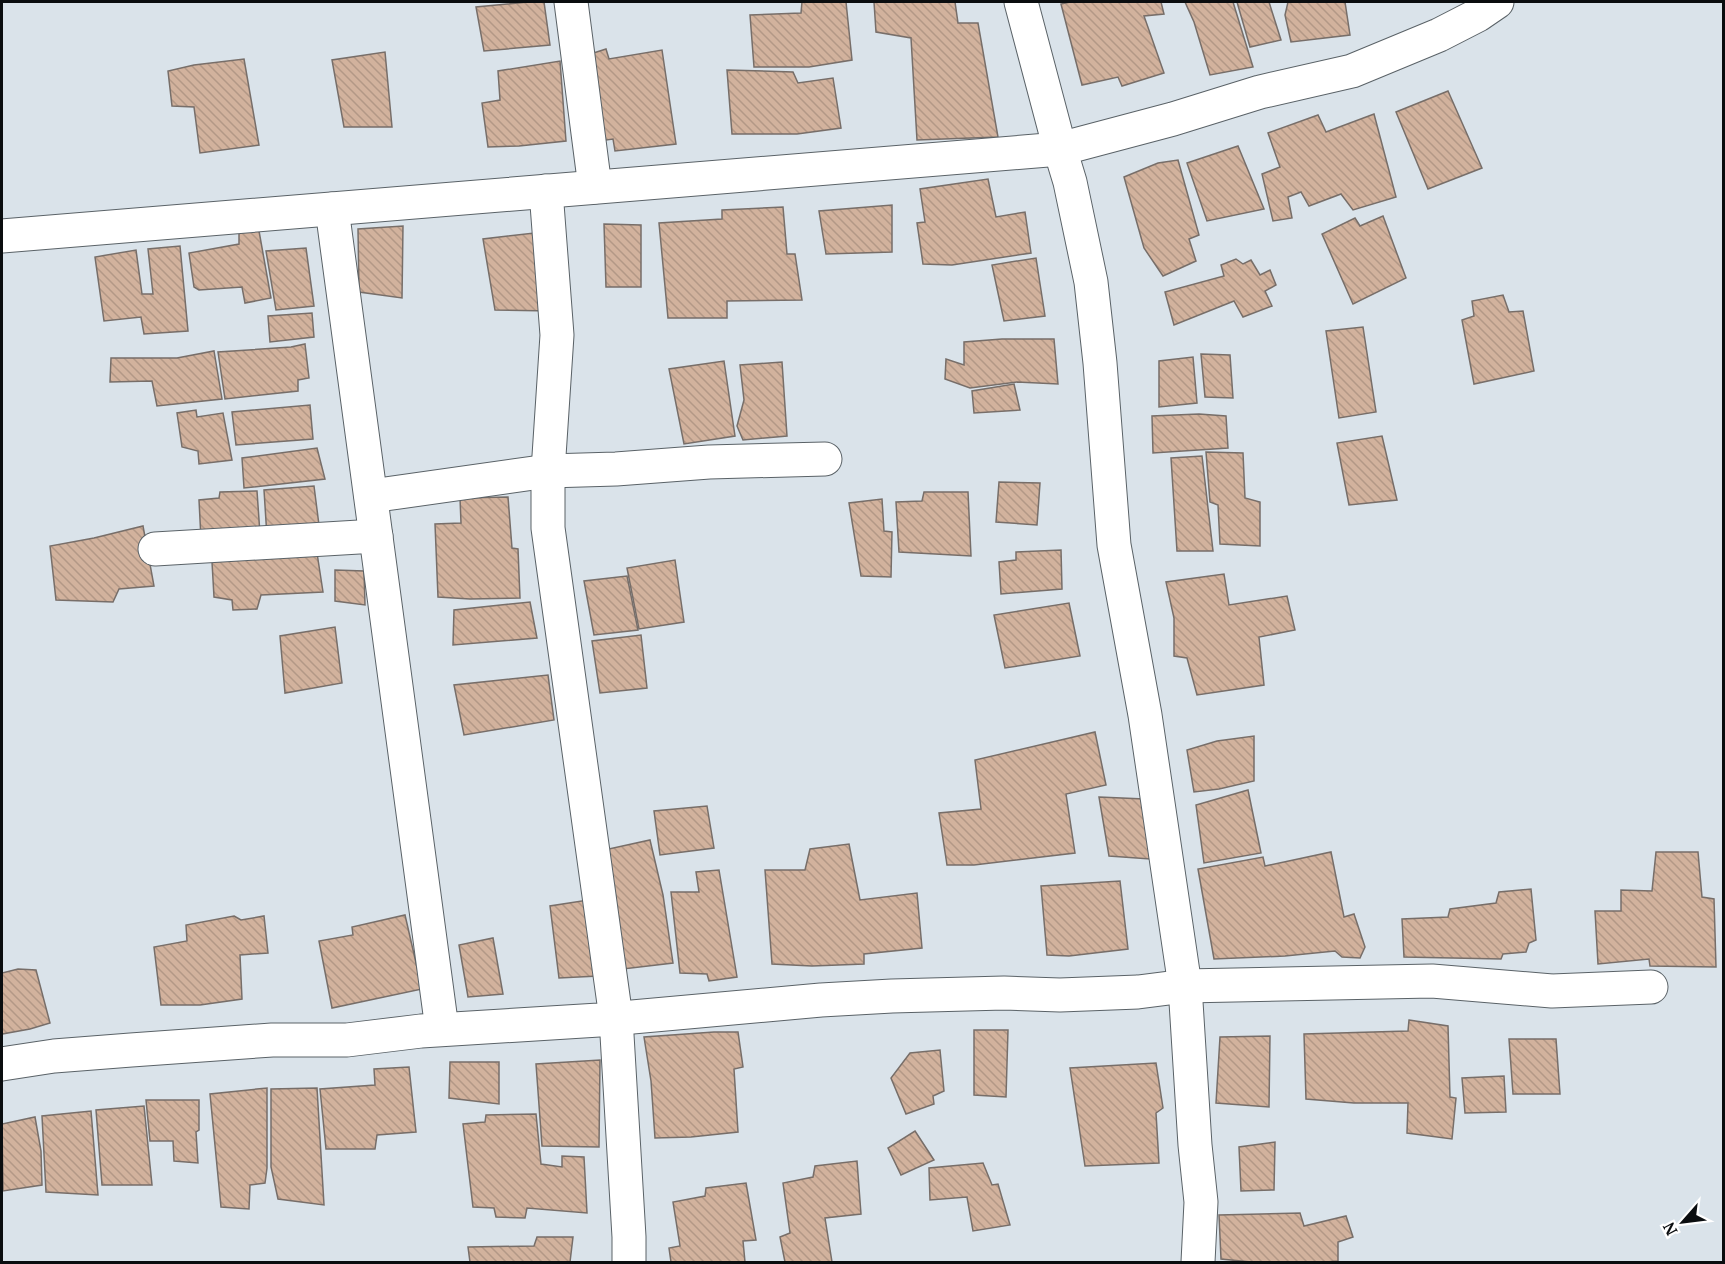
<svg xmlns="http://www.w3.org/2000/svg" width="1725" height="1264" font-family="'PT Serif',serif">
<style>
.building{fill:url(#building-back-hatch);stroke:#776e69;stroke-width:1.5}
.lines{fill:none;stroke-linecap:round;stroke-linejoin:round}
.minor-casing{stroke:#5a6267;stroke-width:35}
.minor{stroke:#fff;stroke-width:33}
</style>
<defs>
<pattern id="building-back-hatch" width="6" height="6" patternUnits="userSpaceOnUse" patternTransform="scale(1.5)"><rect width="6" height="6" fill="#d2b29d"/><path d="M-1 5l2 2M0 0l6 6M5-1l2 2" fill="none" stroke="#b39886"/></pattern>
</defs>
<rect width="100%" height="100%" fill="#dae3ea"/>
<g class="building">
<path d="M528,2h16l6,43 -66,6 -8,-44z"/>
<path d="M802,2h44l6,58 -43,7h-55l-4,-52 51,-2z"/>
<path d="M874,2h81l3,21h20l20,114 -81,3 -6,-102 -35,-6z"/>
<path d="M1070,2h91l3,12 -20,2 20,57 -42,13 -4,-9 -36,8 -21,-81z"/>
<path d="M1185,2h48l20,65 -43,8 -16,-53z"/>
<path d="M1237,2h32l12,38 -31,7z"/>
<path d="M1288,2h57l5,33 -59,7 -6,-27z"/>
<path d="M606,49l3,10 53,-9 14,94 -61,7 -2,-12 -21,3 -11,-85z"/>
<path d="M385,52l7,75h-48l-12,-67z"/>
<path d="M244,59l15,86 -59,8 -6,-46 -22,-1 -4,-35 26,-6z"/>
<path d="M560,61l6,80 -47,5 -31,1 -6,-44 18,-3 -2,-29z"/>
<path d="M727,70l66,2 5,11 35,-5 8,50 -44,6h-65z"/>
<path d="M1448,91l34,77 -54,21 -32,-77z"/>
<path d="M1374,114l22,83 -43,13 -12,-16 -32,12 -8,-14 -13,5 4,21 -19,3 -11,-47 18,-7 -12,-34 50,-18 8,17z"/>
<path d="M1238,146l26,63 -57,12 -20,-58z"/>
<path d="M1178,160l21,75 -10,4 7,22 -33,15 -19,-28 -20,-71 34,-14z"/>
<path d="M988,179l8,38 29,-5 6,41 -79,12 -29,-1 -6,-41 8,-1 -5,-33z"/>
<path d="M892,205v47l-66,2 -7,-43z"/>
<path d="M783,207l4,47h8l7,46 -75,1v17h-59l-9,-95 63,-4v-9z"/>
<path d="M1383,216l23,62 -53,26 -31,-70 33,-16 5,8z"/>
<path d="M604,224l37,1v62h-35z"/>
<path d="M403,226l-1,72 -43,-6 -1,-63z"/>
<path d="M259,231l12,67 -26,5 -3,-16 -43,3 -5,-3 -5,-34 50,-9v-12z"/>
<path d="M543,232l9,79 -57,-1 -12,-71z"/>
<path d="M180,246l8,85 -44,3 -3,-17 -37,4 -9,-64 41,-7 6,44h11l-5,-45z"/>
<path d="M306,248l8,58 -38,4 -10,-59z"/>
<path d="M1036,258l9,58 -41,5 -12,-56z"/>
<path d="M1236,259l7,5 8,-4 9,15 10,-5 6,15 -11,6 7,15 -29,11 -9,-16 -60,24 -9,-33 59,-16 -3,-11z"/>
<path d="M1503,295l6,17 14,-1 11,60 -60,13 -12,-64 12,-4 -2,-15z"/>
<path d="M312,313l2,24 -44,5 -2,-26z"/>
<path d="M1363,327l13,85 -37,6 -13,-87z"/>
<path d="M1002,339h52l4,45 -41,-2 -47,6 -25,-9 1,-20 18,6v-23z"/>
<path d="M305,344l4,34 -11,2v11l-73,8 -7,-47 73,-5z"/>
<path d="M214,351l8,48 -65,7 -5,-25 -42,1 1,-24h66z"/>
<path d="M1201,354l29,1 3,43 -28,-1z"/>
<path d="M1193,357l4,46 -38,4v-46z"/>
<path d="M724,361l11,75 -51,8 -15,-75z"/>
<path d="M782,362l5,74 -44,4 -6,-14 7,-26 -4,-35z"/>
<path d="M1014,384l6,26 -46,3 -2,-22z"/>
<path d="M310,405l3,34 -77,6 -4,-33z"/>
<path d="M196,410l1,7 26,-4 9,47 -33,4 -1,-13 -16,-4 -5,-34z"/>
<path d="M1199,414l27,2 2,32 -75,5 -1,-37z"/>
<path d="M1382,436l15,64 -48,5 -12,-62z"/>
<path d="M317,448l8,31 -81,9 -2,-30z"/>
<path d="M1206,452l37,1 2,45 15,4v44l-40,-2 -2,-39 -8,-3z"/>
<path d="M1202,456l11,95h-36l-6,-93z"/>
<path d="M999,482l41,1 -3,42 -41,-3z"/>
<path d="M314,486l6,47 -53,4 -3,-47z"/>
<path d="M257,491l3,43 -59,5 -2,-39 20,-2 1,-6z"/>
<path d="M924,492h44l3,64 -72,-4 -3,-50 26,-1z"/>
<path d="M508,497l4,51 6,1 2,49 -50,1 -32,-2 -3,-73 26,-1 -1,-25z"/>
<path d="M882,499l2,32 8,1 -1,45 -30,-1 -12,-73z"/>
<path d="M143,526l11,60 -35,3 -6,13 -57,-2 -6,-54 44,-8z"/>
<path d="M1061,550l1,39 -61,5 -2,-32 17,-2v-8z"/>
<path d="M317,553l6,39 -62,3 -4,14 -24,1 -1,-10 -18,-3 -2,-35z"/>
<path d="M675,560l9,62 -45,7 -12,-61z"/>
<path d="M335,570l29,1 1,34 -30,-4z"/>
<path d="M1224,574l5,31 58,-9 8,34 -36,7 5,48 -67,10 -10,-37 -13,-2v-38l-8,-36z"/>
<path d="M627,576l11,54 -44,5 -10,-54z"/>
<path d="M530,602l7,36 -84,7 1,-35z"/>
<path d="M1069,603l11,53 -75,12 -11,-53z"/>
<path d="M335,627l7,56 -57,10 -5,-57z"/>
<path d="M641,635l6,53 -47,5 -8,-52z"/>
<path d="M548,675l6,45 -90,15 -10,-50z"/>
<path d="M1095,732l11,53 -40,9 9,59 -101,12h-27l-8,-52 42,-4 -6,-49z"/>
<path d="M1254,736v45l-35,8 -25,3 -7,-42 30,-9z"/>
<path d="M1248,790l13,63 -57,10 -8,-58z"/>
<path d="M1099,797l45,2 6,60 -41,-3z"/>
<path d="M707,806l7,42 -54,7 -6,-44z"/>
<path d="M650,840l13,55 10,68 -50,6 -19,-119z"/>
<path d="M849,844l11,56 57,-7 5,55 -58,6v10l-52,2 -40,-2 -7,-94h40l5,-21z"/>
<path d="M1331,852l13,65 10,-3 11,33 -5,11 -18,-1 -7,-6 -50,5 -71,3 -16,-90 65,-12 2,9z"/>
<path d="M1656,852h42l4,45 12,2 2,68 -66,-1 -1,-7 -51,5 -3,-53h26v-21l31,1z"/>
<path d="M719,870l18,107 -28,4 -2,-7 -27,-1 -9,-81h28l-3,-20z"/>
<path d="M1120,881l8,68 -59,7 -22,-1 -6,-69z"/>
<path d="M1531,889l5,51 -7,3 -3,9 -23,2 -2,5 -97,-2 -2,-38 46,-2 2,-8 46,-6 3,-11z"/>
<path d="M588,900l10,76 -39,2 -9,-72z"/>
<path d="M405,915l17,74 -90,19 -13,-67 34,-6 -1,-8z"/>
<path d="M234,916l7,4 23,-4 4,37 -28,2 2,44 -42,6h-39l-7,-58 33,-6 -1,-16z"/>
<path d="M493,938l10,56 -35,3 -9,-52z"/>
<path d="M18,969l18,1 14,53 -20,6 -28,5v-61z"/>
<path d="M1409,1020l39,6 2,71 6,1 -4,41 -45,-6 1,-30h-54l-48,-4 -2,-65 104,-3z"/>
<path d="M974,1030h34l-2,67 -32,-2z"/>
<path d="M714,1032h24l5,35 -9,2 4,63 -47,5 -36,1 -4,-57 -7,-44z"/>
<path d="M1270,1036l-1,71 -53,-4 4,-66z"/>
<path d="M1509,1039h47l4,55h-47z"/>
<path d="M940,1050l4,41 -11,5 1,8 -28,10 -15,-36 19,-25z"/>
<path d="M600,1060l-1,87 -57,-1 -6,-82z"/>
<path d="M450,1062h49v42l-50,-6z"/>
<path d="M1156,1063l7,45 -7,5 3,50 -74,3 -15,-98z"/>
<path d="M409,1067l7,65 -39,3 -2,14h-49l-6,-60 55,-4 -1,-16z"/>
<path d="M1504,1076l2,36 -41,1 -3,-35z"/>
<path d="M267,1088v80l-2,15 -15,2 -1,24 -28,-2 -11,-113z"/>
<path d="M317,1088l7,117 -46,-6 -7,-32v-78z"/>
<path d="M146,1100h53v30l-3,2 2,31 -24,-2 -1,-20h-23z"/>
<path d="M144,1106l8,79h-50l-6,-75z"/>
<path d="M91,1111l7,84 -52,-3 -4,-76z"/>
<path d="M536,1114l5,50 21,3v-11l22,1 3,56 -60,-5 -2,10 -29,-1 -2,-9 -21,-1 -10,-83 22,-2 1,-7z"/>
<path d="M35,1117l6,34 1,34 -39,6 -1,-67z"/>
<path d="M915,1131l19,29 -33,15 -13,-27z"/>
<path d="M1275,1142l-1,48 -33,1 -2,-44z"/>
<path d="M857,1161l4,53 -36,4 7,44h-47l-5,-25 10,-4 -7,-50 30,-6 2,-11z"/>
<path d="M983,1163l9,22 6,-1 12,41 -37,6 -6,-34 -37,3 -1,-32z"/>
<path d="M746,1183l10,57 -13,1 2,21h-74l-2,-14 11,-2 -7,-44 32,-6 1,-8z"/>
<path d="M1300,1213l4,13 42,-10 7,21 -15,5v19l-12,1h-75l-30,-3 -2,-44z"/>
<path d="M537,1237h36l-3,25h-100l-2,-15 66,-1z"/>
</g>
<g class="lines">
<defs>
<g id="minor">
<path d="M571,2l24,185"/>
<path d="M1021,2l39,147 10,33 21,100 9,81 14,182 31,170 40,271 10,159 6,57 -3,60"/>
<path d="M546,191l11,144 -9,136v57l68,490 13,219v25"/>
<path d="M332,209l110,820"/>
<path d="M2,236l1058,-87 113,-30 87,-27 92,-21 87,-36 39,-20 19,-13"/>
<path d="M371,496l177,-25 68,-2 93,-7 116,-3"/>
<path d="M155,549l221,-13"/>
<path d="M2,1064l52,-8 77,-6 141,-10h75l74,-9 178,-11 222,-20 71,-4 112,-3 56,2 78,-3 47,-6 247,-5 120,10 99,-4"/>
</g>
</defs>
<use href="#minor" class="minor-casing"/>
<use href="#minor" class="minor"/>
</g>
<rect width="1725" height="1264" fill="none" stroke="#0a0d0f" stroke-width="6"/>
<g transform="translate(1683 1222) rotate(242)" stroke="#ffffff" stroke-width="4.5" paint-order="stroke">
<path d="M0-4.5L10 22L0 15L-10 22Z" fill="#0a0d0f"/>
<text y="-9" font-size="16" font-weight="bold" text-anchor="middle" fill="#0a0d0f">N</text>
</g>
</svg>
